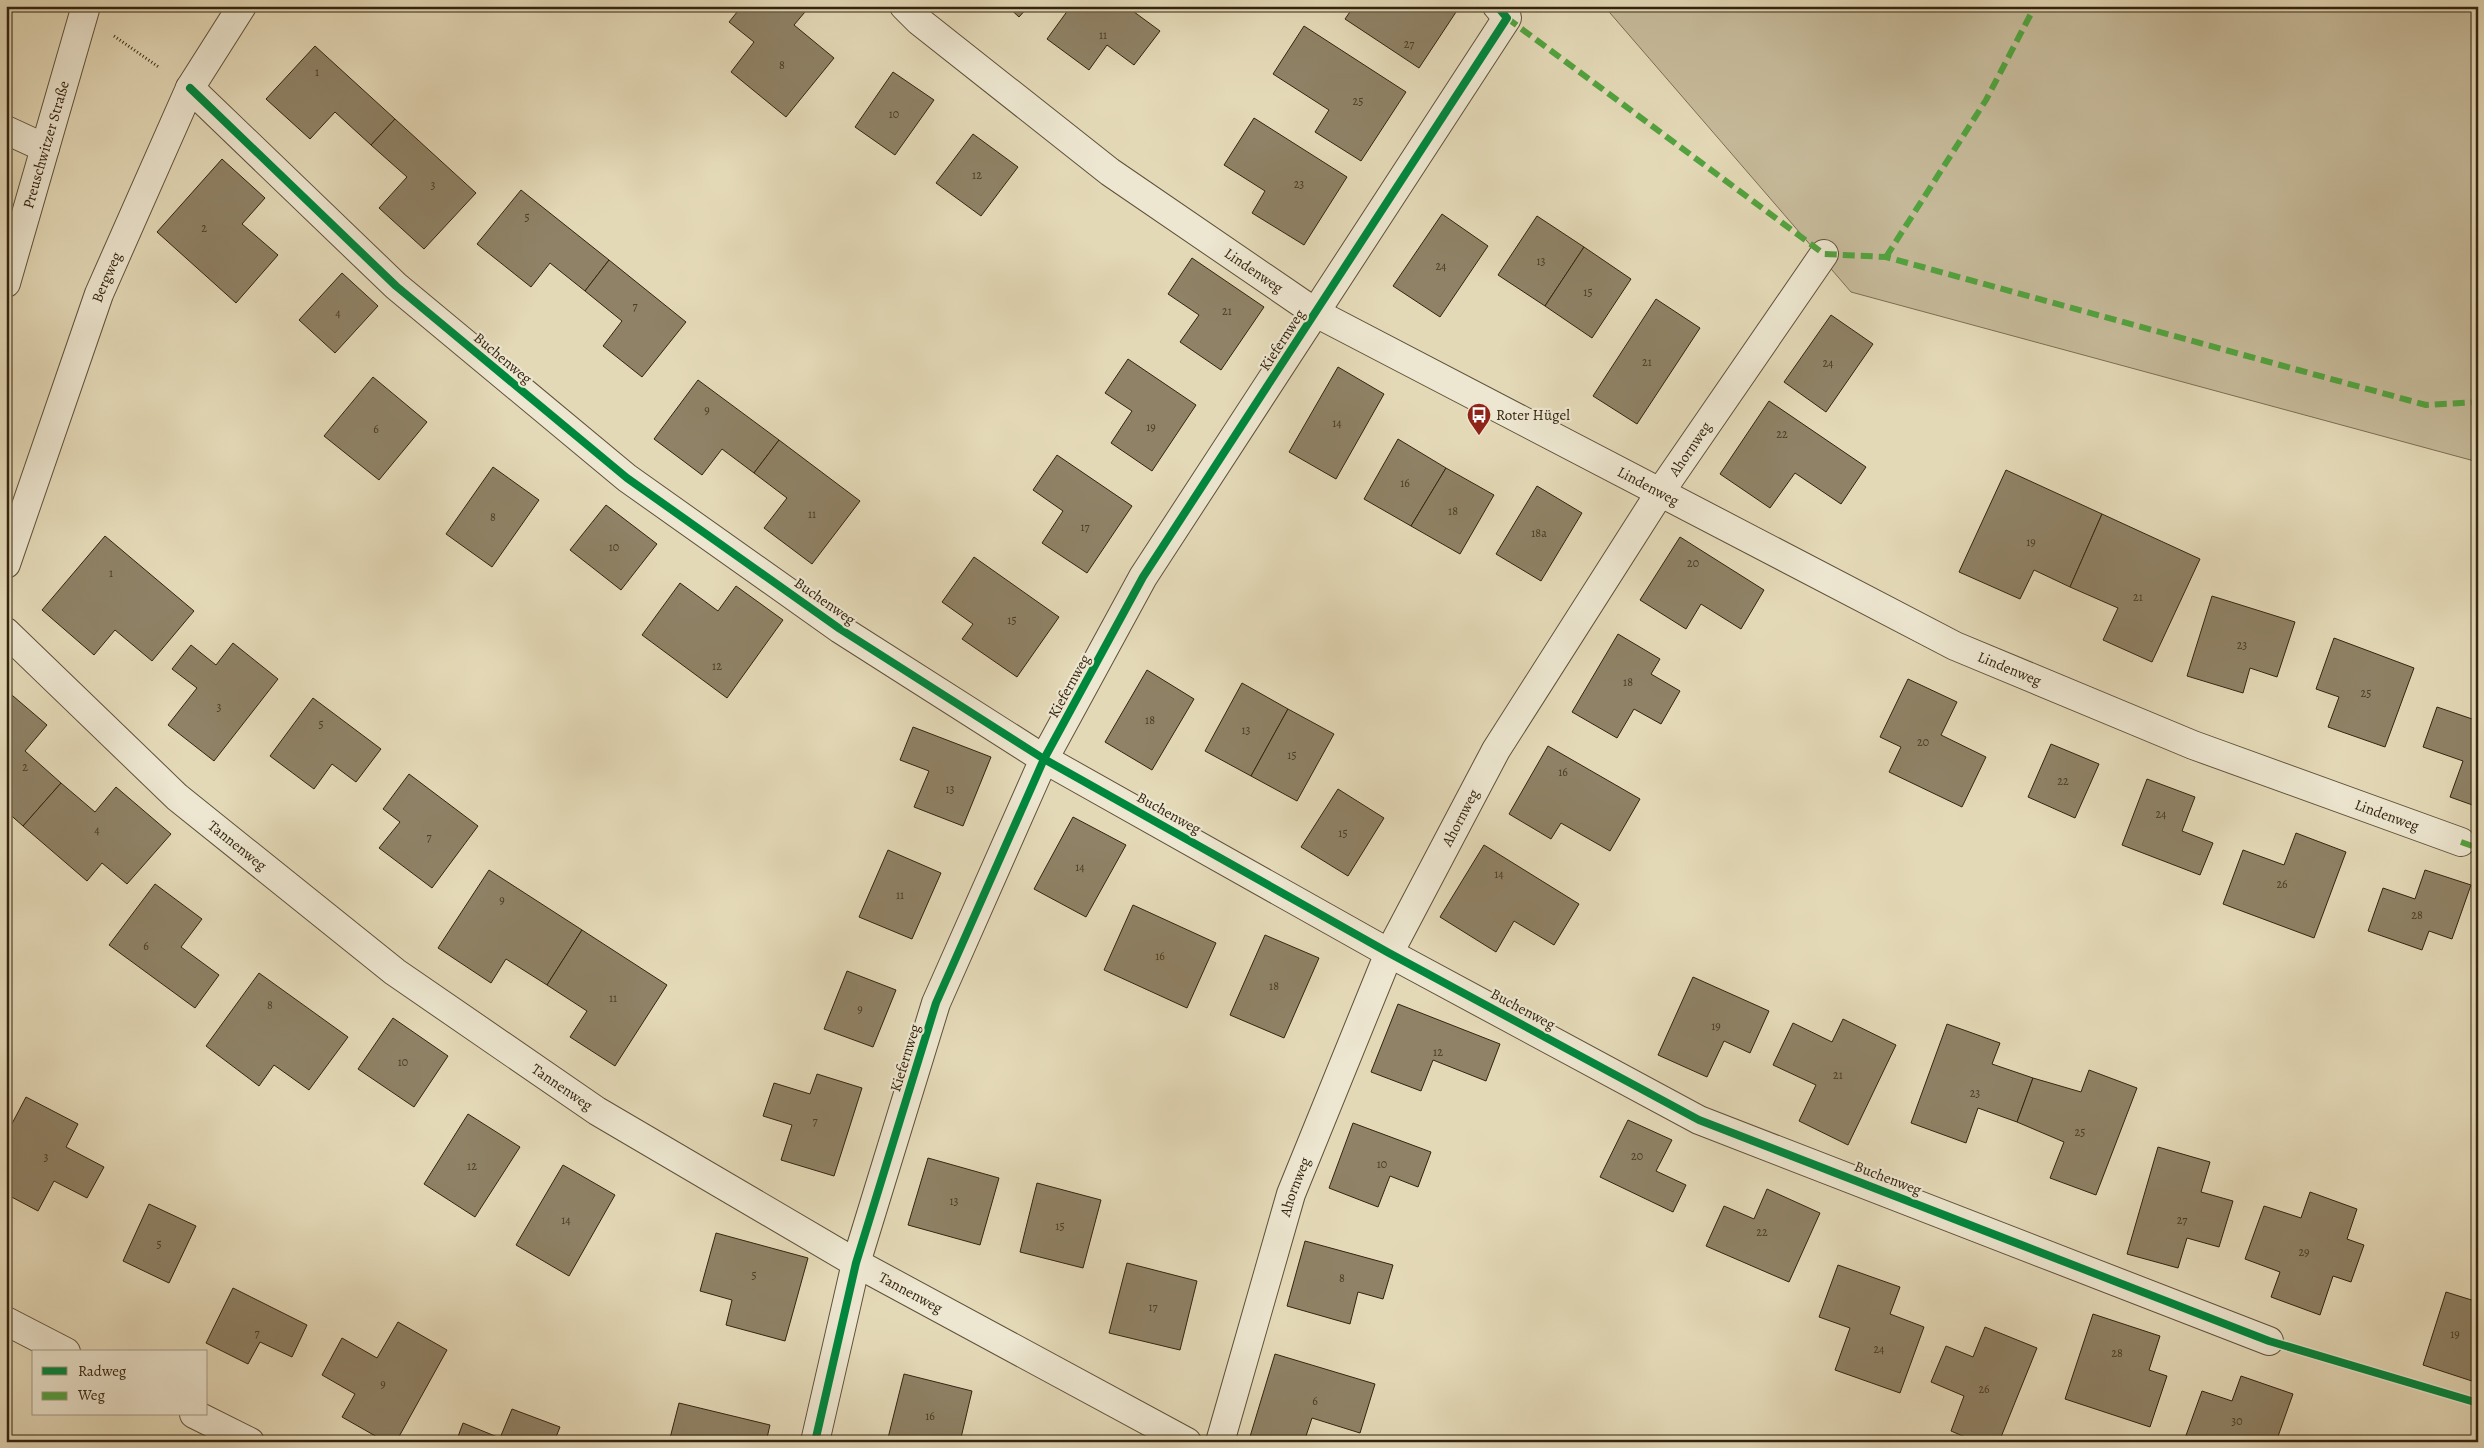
<svg xmlns="http://www.w3.org/2000/svg" width="2484" height="1448" font-family="Alegreya,serif">
<style>
.green{fill:#c6ba9a;stroke:#7c6f54}
.building{fill:#8f8266;stroke:#33240f}
.lines{fill:none;stroke-linecap:round;stroke-linejoin:round}
.minor-casing{stroke:#5f5139;stroke-width:30}
.path{stroke:#33240f;stroke-width:3;stroke-dasharray:1 2.5;stroke-linecap:butt}
.minor{stroke:#ede6d0;stroke-width:28}
.quiet{stroke:#52a33f;stroke-width:6;stroke-dasharray:12 6;stroke-linecap:butt}
.cycleway-casing{stroke:#ede6d0;stroke-width:11}
.cycleway{stroke:#00873e;stroke-width:8}
.labels{text-anchor:middle;dominant-baseline:central;stroke-width:4.5;stroke-linejoin:round;paint-order:stroke}
.number-label{font-size:12px;fill:#4a3c25}
.street-label{font-size:15px;fill:#33240f;stroke:#ede6d0}
.poi-label{font-size:15px;fill:#33240f;stroke:#ede6d0;text-anchor:start}
</style>
<rect width="100%" height="100%" fill="#e4d9b7"/>
<filter id="stains"><feTurbulence type="fractalNoise" baseFrequency=".004" numOctaves="4"/><feColorMatrix values="0 0 0 0 .2 0 0 0 0 .09 0 0 0 0 .02 0 0 0 .5 -.17"/></filter>
<radialGradient id="worn" r=".72"><stop offset=".6" stop-color="#630" stop-opacity="0"/><stop offset="1" stop-color="#630" stop-opacity=".3"/></radialGradient>
<path class="green" d="M1604,6h874v456l-627,-170z"/>
<g class="building">
<path d="M742,6h68l-16,19 40,33 -48,59 -55,-45 23,-30 -25,-20z"/>
<path d="M1007,6h22l-10,11z"/>
<path d="M1071,6h55l34,25 -26,34 -27,-20 -18,25 -42,-31z"/>
<path d="M1354,6h106l-41,62 -74,-49z"/>
<path d="M1304,26l102,66 -45,69 -46,-29 14,-22 -56,-36z"/>
<path d="M315,46l80,73 -24,26 -36,-33 -25,27 -44,-40z"/>
<path d="M893,72l41,28 -39,55 -40,-28z"/>
<path d="M1254,118l93,59 -43,68 -52,-32 13,-22 -41,-26z"/>
<path d="M395,119l81,74 -52,56 -45,-41 28,-31 -36,-32z"/>
<path d="M973,134l45,33 -37,49 -45,-33z"/>
<path d="M222,159l43,39 -23,26 36,31 -42,48 -79,-71z"/>
<path d="M521,190l88,70 -24,31 -35,-28 -19,24 -54,-43z"/>
<path d="M1442,214l46,32 -48,71 -47,-31z"/>
<path d="M1537,216l47,31 -39,59 -47,-31z"/>
<path d="M1584,247l47,32 -39,59 -47,-32z"/>
<path d="M1192,258l72,49 -43,63 -41,-28 19,-27 -31,-21z"/>
<path d="M609,260l77,62 -44,55 -39,-31 19,-25 -37,-30z"/>
<path d="M342,273l36,33 -43,47 -36,-33z"/>
<path d="M1656,299l44,29 -63,96 -44,-28z"/>
<path d="M1831,315l42,29 -47,68 -42,-30z"/>
<path d="M1128,359l68,46 -44,66 -41,-28 21,-32 -27,-18z"/>
<path d="M1338,367l46,27 -48,85 -47,-27z"/>
<path d="M373,377l54,45 -48,58 -55,-44z"/>
<path d="M698,380l81,60 -25,33 -32,-24 -20,26 -48,-36z"/>
<path d="M1769,401l97,66 -25,37 -46,-31 -25,35 -50,-34z"/>
<path d="M1398,439l48,29 -35,58 -47,-27z"/>
<path d="M779,440l81,61 -48,63 -48,-36 23,-30 -33,-25z"/>
<path d="M1057,455l75,51 -45,67 -45,-30 21,-32 -30,-21z"/>
<path d="M493,467l46,33 -47,67 -46,-33z"/>
<path d="M1446,468l48,27 -34,59 -49,-28z"/>
<path d="M2006,470l96,44 -32,73 -36,-17 -14,29 -61,-27z"/>
<path d="M1537,486l45,27 -41,68 -45,-27z"/>
<path d="M606,505l51,39 -36,46 -51,-40z"/>
<path d="M2102,514l98,45 -48,103 -49,-22 15,-32 -48,-21z"/>
<path d="M105,536l89,75 -42,50 -37,-31 -21,25 -52,-45z"/>
<path d="M1680,537l84,53 -23,39 -40,-25 -15,25 -46,-29z"/>
<path d="M974,557l85,60 -42,60 -55,-38 11,-15 -31,-22z"/>
<path d="M680,583l38,28 18,-25 47,34 -56,78 -85,-63z"/>
<path d="M2212,596l83,26 -18,55 -27,-9 -7,25 -56,-17z"/>
<path d="M1618,634l42,25 -9,15 29,17 -19,33 -27,-15 -17,29 -45,-26z"/>
<path d="M2334,638l80,30 -29,79 -57,-20 11,-30 -23,-8z"/>
<path d="M233,643l45,36 -64,82 -46,-36 29,-37 -25,-19 19,-24 25,20z"/>
<path d="M1147,670l47,29 -42,71 -47,-28z"/>
<path d="M1908,679l49,23 -16,33 45,22 -24,50 -73,-35 12,-25 -21,-10z"/>
<path d="M1242,683l46,26 -37,67 -46,-25z"/>
<path d="M6,690l41,35 -22,26 36,32 -38,43 -17,-15z"/>
<path d="M313,698l68,51 -25,33 -24,-18 -18,25 -44,-33z"/>
<path d="M2437,707l41,14v86l-28,-10 13,-36 -40,-14z"/>
<path d="M1288,709l46,25 -37,67 -46,-25z"/>
<path d="M913,727l78,30 -28,69 -49,-19 15,-36 -29,-11z"/>
<path d="M2051,744l48,20 -24,54 -47,-21z"/>
<path d="M1548,746l92,53 -30,52 -49,-28 -10,16 -42,-25z"/>
<path d="M409,774l69,52 -46,62 -53,-40 21,-26 -17,-13z"/>
<path d="M2147,779l48,18 -13,34 31,12 -13,32 -78,-30z"/>
<path d="M61,783l34,29 21,-25 55,47 -44,50 -25,-21 -15,18 -64,-55z"/>
<path d="M1338,789l46,29 -36,58 -47,-29z"/>
<path d="M1073,817l53,28 -40,72 -52,-28z"/>
<path d="M2296,833l50,19 -32,86 -91,-34 20,-54 41,15z"/>
<path d="M1484,845l95,59 -25,41 -40,-24 -18,31 -56,-35z"/>
<path d="M888,850l53,23 -29,66 -53,-22z"/>
<path d="M489,870l93,60 -35,55 -41,-26 -15,24 -53,-35z"/>
<path d="M2425,870l46,15 -19,54 -23,-8 -7,19 -54,-19 15,-43 32,11z"/>
<path d="M155,884l47,35 -21,28 38,28 -24,33 -86,-63z"/>
<path d="M1133,905l83,38 -29,65 -83,-38z"/>
<path d="M582,930l85,55 -52,81 -45,-29 17,-26 -40,-26z"/>
<path d="M1265,935l54,23 -35,80 -54,-23z"/>
<path d="M847,971l49,19 -23,57 -49,-18z"/>
<path d="M259,973l89,64 -39,53 -35,-25 -15,21 -53,-40z"/>
<path d="M1693,977l76,34 -19,42 -26,-12 -17,36 -49,-22z"/>
<path d="M1398,1004l102,40 -14,37 -53,-21 -12,31 -50,-19z"/>
<path d="M393,1018l55,38 -34,51 -56,-38z"/>
<path d="M1843,1019l53,26 -48,100 -49,-24 17,-36 -43,-20 20,-42 39,19z"/>
<path d="M1947,1024l53,19 -8,21 41,14 -16,44 -39,-14 -12,35 -55,-20z"/>
<path d="M2089,1070l48,18 -41,107 -46,-17 14,-36 -47,-20 16,-44 48,14z"/>
<path d="M817,1074l45,14 -28,88 -53,-16 11,-35 -29,-9 11,-33 36,11z"/>
<path d="M26,1097l52,27 -12,23 38,20 -17,31 -33,-17 -16,30 -32,-17v-59z"/>
<path d="M468,1114l52,33 -45,70 -51,-33z"/>
<path d="M1628,1120l44,20 -16,31 30,14 -13,27 -73,-35z"/>
<path d="M1353,1123l78,29 -13,35 -28,-11 -12,31 -49,-19z"/>
<path d="M2158,1147l52,15 -9,30 32,9 -14,46 -32,-9 -9,30 -51,-14z"/>
<path d="M928,1158l71,20 -19,67 -72,-20z"/>
<path d="M563,1165l52,30 -46,81 -53,-31z"/>
<path d="M1037,1183l64,17 -18,68 -63,-16z"/>
<path d="M1767,1189l53,24 -31,69 -83,-36 18,-40 30,13z"/>
<path d="M2310,1192l47,17 -10,30 17,6 -13,37 -18,-6 -13,39 -49,-18 9,-25 -35,-13 19,-53 37,12z"/>
<path d="M149,1204l47,22 -27,57 -46,-22z"/>
<path d="M716,1233l92,25 -23,83 -59,-16 6,-25 -32,-9z"/>
<path d="M1305,1241l88,24 -10,34 -25,-7 -8,32 -63,-18z"/>
<path d="M1127,1263l70,18 -17,69 -71,-17z"/>
<path d="M1838,1265l62,22 -10,27 34,13 -24,66 -65,-23 15,-42 -31,-11z"/>
<path d="M233,1288l74,37 -15,32 -32,-15 -12,22 -42,-21z"/>
<path d="M2446,1292l32,10v81l-55,-18z"/>
<path d="M2093,1314l67,22 -11,34 18,6 -17,51 -85,-28z"/>
<path d="M398,1322l49,28 -51,92h-10l-44,-25 13,-23 -33,-19 20,-37 35,20z"/>
<path d="M1985,1327l52,21 -38,94h-22l-26,-11 13,-35 -33,-14 15,-36 27,11z"/>
<path d="M1275,1354l100,30 -15,49 -48,-15 -8,24 -55,-2z"/>
<path d="M904,1374l68,17 -12,51h-73z"/>
<path d="M2241,1376l52,18 -17,48 -92,-1 18,-50 30,10z"/>
<path d="M679,1403l91,22 -4,17h-97z"/>
<path d="M512,1409l48,18 -6,15h-98l7,-19 37,15z"/>
</g>
<g class="lines">
<defs>
<g id="minor">
<path id="s1" d="M904,6l15,15 191,151 206,141 639,333 238,99 268,97"/>
<path d="M190,88l206,198 231,192 213,151 204,130 345,194 310,167 570,221"/>
<path d="M6,130l39,18"/>
<path id="s2" d="M6,283l80,-277"/>
<path id="s3" d="M6,564l93,-270 91,-206 52,-82"/>
<path id="s4" d="M6,632l171,165 218,175 202,139 259,152 331,179"/>
<path d="M6,1321l60,31"/>
<path d="M194,1414l56,28"/>
<path d="M815,1442l41,-179 80,-260 108,-244 99,-182 364,-559 -10,-12"/>
<path id="s5" d="M1220,1442l71,-248 98,-241 107,-203 165,-259 163,-237"/>
</g>
</defs>
<use href="#minor" class="minor-casing"/>
<path class="path" d="M114,36l46,32"/>
<use href="#minor" class="minor"/>
<g class="quiet">
<path d="M1507,18l317,236 62,3 540,148 52,-3"/>
<path d="M1886,257l100,-157 49,-94"/>
<path d="M2461,842l17,6"/>
</g>
<defs>
<g id="cycleway">
<path d="M190,88l206,198 231,192 213,151 204,130 345,194 310,167 570,221 209,62"/>
<path d="M815,1442l41,-179 80,-260 108,-244 99,-182 364,-559 -10,-12"/>
</g>
</defs>
<use href="#cycleway" class="cycleway-casing"/>
<use href="#cycleway" class="cycleway"/>
</g>
<defs>
<symbol id="bus-pin" viewBox="-11 -11 22 30"><path d="M0 17L-7.5 6A9.5 9.5 0 1 1 7.5 6Z" fill="#8f2418" stroke="#ede6d0"/><path d="M-5-6H5V4H4V6H2V4H-2V6H-4V4H-5ZM-3.5-4V0h7V-4ZM-3.5 1.2v1.5H-2V1.2ZM2 1.2v1.5H3.5V1.2Z" fill="#fff"/></symbol>
</defs>
<g fill-rule="evenodd">
<use href="#bus-pin" x="1465" y="401" width="28" height="38"/>
</g>
<g class="labels">
<g class="number-label">
<text x="1103" y="35">11</text>
<text x="1409" y="44">27</text>
<text x="782" y="65">8</text>
<text x="317" y="72">1</text>
<text x="1358" y="101">25</text>
<text x="894" y="114">10</text>
<text x="977" y="175">12</text>
<text x="1299" y="184">23</text>
<text x="433" y="185">3</text>
<text x="527" y="217">5</text>
<text x="204" y="228">2</text>
<text x="1541" y="261">13</text>
<text x="1441" y="266">24</text>
<text x="1588" y="292">15</text>
<text x="635" y="306">7</text>
<text x="1227" y="311">21</text>
<text x="338" y="313">4</text>
<text x="1647" y="362">21</text>
<text x="1828" y="363">24</text>
<text x="707" y="410">9</text>
<text x="1337" y="423">14</text>
<text x="1151" y="427">19</text>
<text x="376" y="429">6</text>
<text x="1782" y="434">22</text>
<text x="1405" y="483">16</text>
<text x="1453" y="511">18</text>
<text x="812" y="514">11</text>
<text x="493" y="517">8</text>
<text x="1085" y="527">17</text>
<text x="1539" y="533">18a</text>
<text x="2031" y="542">19</text>
<text x="614" y="547">10</text>
<text x="1693" y="563">20</text>
<text x="111" y="573">1</text>
<text x="2138" y="597">21</text>
<text x="1012" y="620">15</text>
<text x="2242" y="645">23</text>
<text x="717" y="666">12</text>
<text x="1628" y="682">18</text>
<text x="2366" y="693">25</text>
<text x="219" y="707">3</text>
<text x="1150" y="720">18</text>
<text x="321" y="724">5</text>
<text x="1246" y="730">13</text>
<text x="1923" y="742">20</text>
<text x="1292" y="755">15</text>
<text x="25" y="767">2</text>
<text x="1563" y="772">16</text>
<text x="2063" y="781">22</text>
<text x="950" y="789">13</text>
<text x="2161" y="814">24</text>
<text x="97" y="830">4</text>
<text x="1343" y="833">15</text>
<text x="429" y="837">7</text>
<text x="1080" y="867">14</text>
<text x="1499" y="874">14</text>
<text x="2282" y="884">26</text>
<text x="900" y="895">11</text>
<text x="502" y="900">9</text>
<text x="2417" y="915">28</text>
<text x="146" y="946">6</text>
<text x="1160" y="956">16</text>
<text x="1274" y="986">18</text>
<text x="613" y="998">11</text>
<text x="270" y="1005">8</text>
<text x="860" y="1009">9</text>
<text x="1716" y="1026">19</text>
<text x="1438" y="1052">12</text>
<text x="403" y="1062">10</text>
<text x="1838" y="1075">21</text>
<text x="1975" y="1093">23</text>
<text x="815" y="1121">7</text>
<text x="2080" y="1132">25</text>
<text x="1637" y="1156">20</text>
<text x="46" y="1157">3</text>
<text x="1382" y="1164">10</text>
<text x="472" y="1166">12</text>
<text x="954" y="1201">13</text>
<text x="566" y="1220">14</text>
<text x="2182" y="1220">27</text>
<text x="1060" y="1226">15</text>
<text x="1762" y="1232">22</text>
<text x="159" y="1244">5</text>
<text x="2304" y="1252">29</text>
<text x="754" y="1275">5</text>
<text x="1342" y="1278">8</text>
<text x="1153" y="1307">17</text>
<text x="257" y="1333">7</text>
<text x="2455" y="1334">19</text>
<text x="1879" y="1349">24</text>
<text x="2117" y="1353">28</text>
<text x="383" y="1384">9</text>
<text x="1984" y="1389">26</text>
<text x="1315" y="1401">6</text>
<text x="930" y="1416">16</text>
<text x="2237" y="1421">30</text>
</g>
<g class="street-label">
<text stroke="none"><textPath href="#s2" startOffset="144">Preuschwitzer Straße</textPath></text>
<text stroke="none"><textPath href="#s1" startOffset="439">Lindenweg</textPath></text>
<text stroke="none"><textPath href="#s3" startOffset="304">Bergweg</textPath></text>
<text transform="translate(1282 340) rotate(-57)">Kiefernweg</text>
<text transform="translate(503 358) rotate(40)">Buchenweg</text>
<text stroke="none"><textPath href="#s5" startOffset="1106">Ahornweg</textPath></text>
<text stroke="none"><textPath href="#s1" startOffset="889">Lindenweg</textPath></text>
<text transform="translate(825 601) rotate(35)">Buchenweg</text>
<text stroke="none"><textPath href="#s1" startOffset="1294">Lindenweg</textPath></text>
<text transform="translate(1069 686) rotate(-61)">Kiefernweg</text>
<text transform="translate(1169 813) rotate(29)">Buchenweg</text>
<text stroke="none"><textPath href="#s1" startOffset="1699">Lindenweg</textPath></text>
<text stroke="none"><textPath href="#s5" startOffset="671">Ahornweg</textPath></text>
<text stroke="none"><textPath href="#s4" startOffset="315">Tannenweg</textPath></text>
<text transform="translate(1523 1009) rotate(28)">Buchenweg</text>
<text transform="translate(905 1058) rotate(-73)">Kiefernweg</text>
<text stroke="none"><textPath href="#s4" startOffset="720">Tannenweg</textPath></text>
<text transform="translate(1888 1178) rotate(21)">Buchenweg</text>
<text stroke="none"><textPath href="#s5" startOffset="266">Ahornweg</textPath></text>
<text stroke="none"><textPath href="#s4" startOffset="1125">Tannenweg</textPath></text>
</g>
<g class="poi-label">
<text x="1496" y="415">Roter Hügel</text>
</g>
</g>
<rect width="2484" height="1448" fill="none" stroke="#e4d9b7" stroke-width="25"/>
<rect x="8" y="8" width="2469" height="1433" fill="none" stroke="#33240f" stroke-width="2.5"/>
<rect x="12" y="12" width="2459" height="1423" fill="none" stroke="#33240f"/>
<rect x="32" y="1350" width="175" height="65" fill="#ede6d0" stroke="#a39883"/>
<rect x="42" y="1367" width="25" height="8" fill="#00873e" stroke="#a39883"/>
<text x="78" y="1376" font-size="15" fill="#33240f">Radweg</text>
<rect x="42" y="1392" width="25" height="8" fill="#52a33f" stroke="#a39883"/>
<text x="78" y="1400" font-size="15" fill="#33240f">Weg</text>
<rect width="100%" height="100%" filter="url(#stains)"/>
<rect width="100%" height="100%" fill="url(#worn)"/>
</svg>
